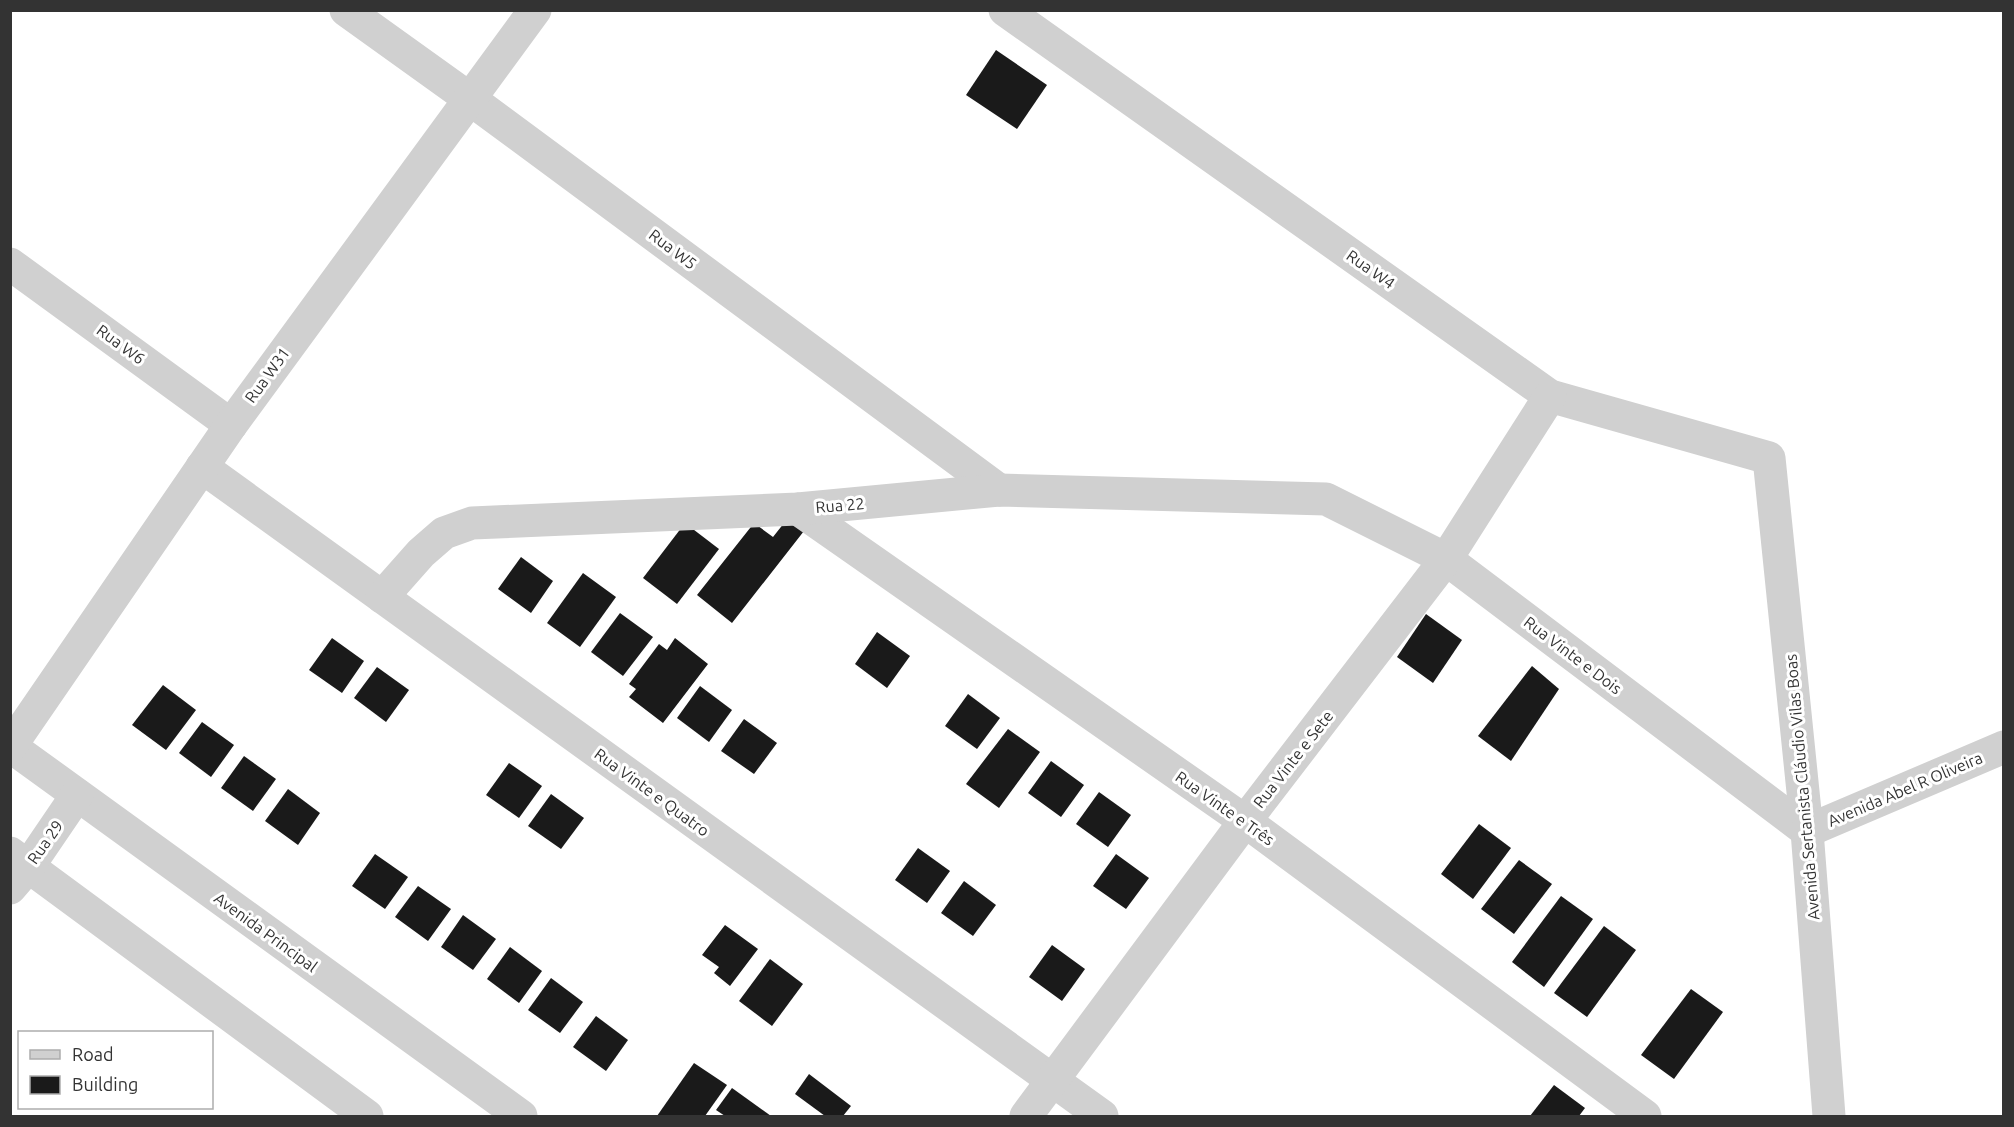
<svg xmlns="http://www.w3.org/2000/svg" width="2014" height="1127" font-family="Ubuntu,sans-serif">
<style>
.building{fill:#1a1a1a}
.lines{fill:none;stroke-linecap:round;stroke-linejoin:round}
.minor{stroke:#d0d0d0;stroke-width:33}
.labels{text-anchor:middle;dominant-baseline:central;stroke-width:6;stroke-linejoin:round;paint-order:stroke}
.street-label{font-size:16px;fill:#333;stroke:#fff}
</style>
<rect width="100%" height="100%" fill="#fff"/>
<g class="building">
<path d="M996,50l51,35 -30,44 -51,-34z"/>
<path d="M788,518l16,13 -72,92 -35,-28 57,-72 19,14z"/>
<path d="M685,523l34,26 -42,55 -34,-26z"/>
<path d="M521,557l32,24 -22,32 -33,-24z"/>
<path d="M583,573l33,24 -36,50 -33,-24z"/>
<path d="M620,613l33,24 -30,39 -32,-24z"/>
<path d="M1426,614l36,26 -29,43 -36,-26z"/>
<path d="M877,632l33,24 -23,32 -32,-24z"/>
<path d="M332,638l32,23 -22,32 -33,-23z"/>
<path d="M675,638l33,26 -45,59 -34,-26 7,-8 -7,-5 30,-40 8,6z"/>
<path d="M1532,666l27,23 -48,72 -33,-25z"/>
<path d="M377,667l32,23 -23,32 -32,-24z"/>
<path d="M163,685l33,25 -30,40 -34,-25z"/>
<path d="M700,686l32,24 -23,32 -32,-24z"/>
<path d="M968,694l32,24 -23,31 -32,-23z"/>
<path d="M744,719l33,24 -23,31 -33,-23z"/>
<path d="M202,722l32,23 -23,32 -32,-24z"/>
<path d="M1008,729l32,23 -41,56 -33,-24z"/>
<path d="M244,756l32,23 -23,32 -32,-23z"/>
<path d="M1051,761l33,24 -23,32 -33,-24z"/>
<path d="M509,763l33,23 -23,32 -33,-23z"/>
<path d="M288,789l32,24 -22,32 -33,-24z"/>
<path d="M1099,792l32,23 -23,32 -32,-23z"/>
<path d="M551,794l33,24 -23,31 -33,-23z"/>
<path d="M1479,824l32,24 -38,51 -32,-25z"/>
<path d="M918,848l32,23 -23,32 -32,-23z"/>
<path d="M375,854l33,23 -23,32 -33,-23z"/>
<path d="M1116,854l33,24 -23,31 -33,-23z"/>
<path d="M1519,860l33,24 -38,50 -33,-25z"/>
<path d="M964,881l32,24 -23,31 -32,-23z"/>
<path d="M418,886l33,23 -23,32 -33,-24z"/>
<path d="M1561,896l32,23 -49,68 -32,-25z"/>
<path d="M463,915l33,24 -23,31 -32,-23z"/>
<path d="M725,925l33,24 -28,37 -16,-13 5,-6 -17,-12z"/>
<path d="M1604,926l32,24 -49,67 -33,-24z"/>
<path d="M1052,945l33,24 -23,32 -33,-24z"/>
<path d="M510,947l32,24 -23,32 -32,-24z"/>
<path d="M770,959l33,25 -31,42 -33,-25z"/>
<path d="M551,978l32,24 -23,31 -32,-23z"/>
<path d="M1691,989l32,23 -49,67 -33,-24z"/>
<path d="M596,1016l32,24 -22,31 -33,-24z"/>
<path d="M694,1063l33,22 -22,31h-48z"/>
<path d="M809,1074l42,32 -8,10h-18l-30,-22z"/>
<path d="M1554,1085l31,23 -6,8h-49z"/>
<path d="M732,1088l39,28h-46l-9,-6z"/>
</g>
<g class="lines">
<g class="minor">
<path d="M346,10l124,89 529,391"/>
<path d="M1005,10l545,386 219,62 38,373 22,285"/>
<path d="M10,264l221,161"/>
<path d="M202,467l900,649"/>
<path d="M798,509l447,312 400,295"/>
<path d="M382,597l39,-44 23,-20 28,-10 326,-14 201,-19 327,9 120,60 361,272"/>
<path d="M10,746l511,370"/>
<path d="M10,747l221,-322 304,-415"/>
<path d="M1807,831l197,-84"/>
<path d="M10,853l357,263"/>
<path d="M10,888l18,-21 49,-72"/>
<path d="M1026,1116l219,-295 201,-262 104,-163"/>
</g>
</g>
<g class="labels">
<g class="street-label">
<text transform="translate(673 249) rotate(37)">Rua W5</text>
<text transform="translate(1371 269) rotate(35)">Rua W4</text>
<text transform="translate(121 344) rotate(36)">Rua W6</text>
<text transform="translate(267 375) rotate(-54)">Rua W31</text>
<text transform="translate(840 505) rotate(-5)">Rua 22</text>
<text transform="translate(1573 655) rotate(37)">Rua Vinte e Dois</text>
<text transform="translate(1293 759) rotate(-52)">Rua Vinte e Sete</text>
<text transform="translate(1802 787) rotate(-95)">Avenida Sertanista Cláudio Vilas Boas</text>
<text transform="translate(1905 789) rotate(-23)">Avenida Abel R Oliveira</text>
<text transform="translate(652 792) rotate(36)">Rua Vinte e Quatro</text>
<text transform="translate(1225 808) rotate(35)">Rua Vinte e Três</text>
<text transform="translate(45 842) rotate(-55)">Rua 29</text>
<text transform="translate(266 932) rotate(36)">Avenida Principal</text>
</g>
</g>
<rect width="2014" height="1127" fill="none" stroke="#333333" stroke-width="24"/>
<rect x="18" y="1031" width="195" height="78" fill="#ffffff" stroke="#adadad" stroke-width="1.5"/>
<rect x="30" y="1050" width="30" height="9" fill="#d0d0d0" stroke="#adadad" stroke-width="1.5"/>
<text x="72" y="1061" font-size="18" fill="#333333">Road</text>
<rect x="30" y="1076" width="30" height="18" fill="#1a1a1a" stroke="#adadad" stroke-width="1.5"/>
<text x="72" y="1091" font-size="18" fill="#333333">Building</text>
</svg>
